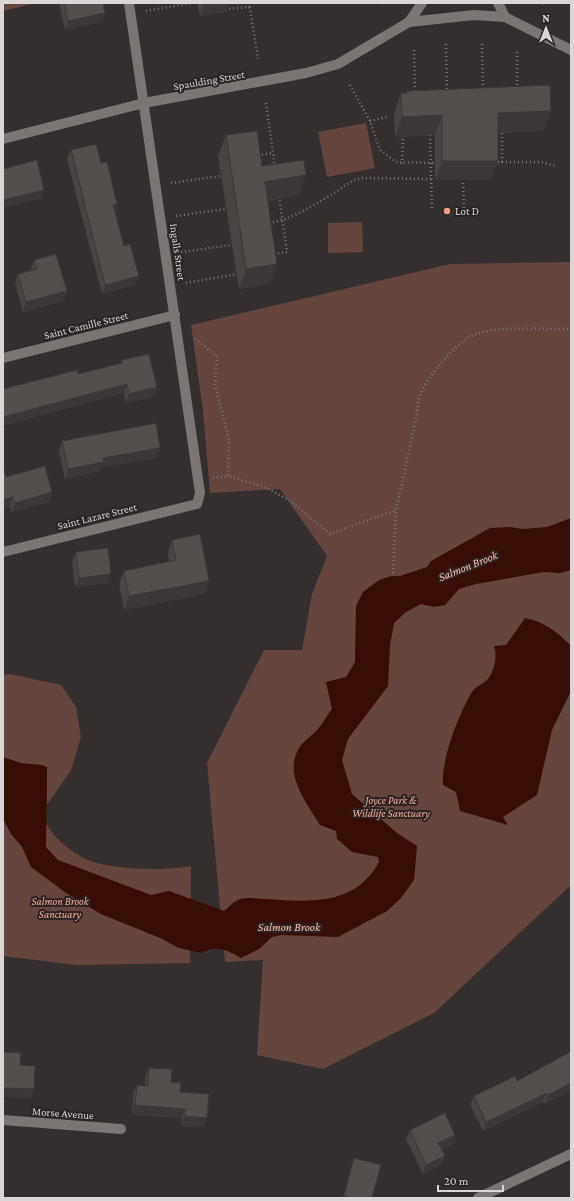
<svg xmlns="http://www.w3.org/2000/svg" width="574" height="1201" font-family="'Crimson Pro',serif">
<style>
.green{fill:#64463f}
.water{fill:#370d05}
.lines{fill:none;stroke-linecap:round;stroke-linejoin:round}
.path{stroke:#7c7877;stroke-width:2.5;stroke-dasharray:1 3;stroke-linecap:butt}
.street{stroke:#7b7573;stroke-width:10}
.wall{fill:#484442}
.shaded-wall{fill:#3b3736}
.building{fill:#544f4d;stroke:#3b3736}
.poi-dot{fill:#f49e89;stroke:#2a2524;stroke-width:1.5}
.labels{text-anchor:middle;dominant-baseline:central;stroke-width:4;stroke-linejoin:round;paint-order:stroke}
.street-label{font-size:11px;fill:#d9d6d5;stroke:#2a2524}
.poi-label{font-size:11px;fill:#d9d6d5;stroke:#2a2524;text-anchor:start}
.park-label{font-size:11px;font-style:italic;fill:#fbab98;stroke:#2a2524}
.water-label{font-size:12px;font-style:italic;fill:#ffbdae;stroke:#2a2524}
</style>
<rect width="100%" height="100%" fill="#342f2e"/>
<g class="green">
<path d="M3,3h33l-33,8z"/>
<path d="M366,123l9,45 -48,9 -9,-45z"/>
<path d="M362,222l1,30 -35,1v-30z"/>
<path d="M571,262v623l-137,128 -111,56 -66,-14 6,-95 -38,2 -18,-199 57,-113h38l10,-56 15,-38 -47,-67 -70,4 -7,-82 -12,-86 259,-61z"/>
<path d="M10,674l51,11 15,22 5,30 -10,33 -24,35v-38l-9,44c7,10 13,22 22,30 7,7 18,15 28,19 24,10 78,11 103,6l-1,97 -114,2 -73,-9v-281z"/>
</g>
<g class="water">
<path d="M571,518v52l-11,3 -16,-1 -68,12 -17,5 -14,16 -11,2 -13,-3 -15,8 -12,11 -4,22 -2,41 -40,53 -6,21 10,34 45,39 20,13 -3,34 -13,18 -14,13 -49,26 -57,-2 -9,2 -13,12 -18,9c-15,-8 -24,-14 -40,-5l-22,-5 -19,-10 -59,-24 -35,-21 -35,-26 -9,-20 -11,-13 -8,-15v-62l18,6 21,2 5,2 -1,80 12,13 93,35 18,-4 55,20c4,-3 8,-8 12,-10 8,-5 21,-2 30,-2 44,3 89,7 113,-37l-1,-5 -26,-5 -15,-13 -1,-8 -16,-6c-12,-20 -35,-48 -23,-73 3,-9 15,-16 21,-23 5,-6 9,-14 14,-20l-6,-27 20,-5 9,-15 1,-56 7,-14 16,-12 13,-4h8l27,-9 4,-6 59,-33 20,-1 13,2 24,-2z"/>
<path d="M525,618c18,3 34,15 46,28v45l-19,39 -15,65 -34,22 5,8 -48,-14 -4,-19 -13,-7c-2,-24 14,-66 26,-88 6,-11 9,-10 17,-16 8,-7 12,-26 8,-35l12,-1z"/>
</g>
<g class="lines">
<g class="path">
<path d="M249,3l9,56"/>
<path d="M383,3l2,1"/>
<path d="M543,4l2,-1"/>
<path d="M225,9l25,-2"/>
<path d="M146,11l46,-8"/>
<path d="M446,44l1,48"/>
<path d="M482,44l1,47"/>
<path d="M414,50l1,43"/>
<path d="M350,85l20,36 10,29 16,12 41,1"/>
<path d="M517,89v-39"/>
<path d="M266,103l9,64"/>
<path d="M370,121l17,-4"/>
<path d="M502,133v29"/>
<path d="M430,135l2,76"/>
<path d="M258,155l15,-2"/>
<path d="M494,162h48l13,4"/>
<path d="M402,164l1,-28"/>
<path d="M463,179l1,32"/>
<path d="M171,183l50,-7"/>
<path d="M176,216l50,-7"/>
<path d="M269,223c22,-3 49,-20 68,-32 9,-6 15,-11 25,-13l70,1"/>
<path d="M181,252l51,-7"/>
<path d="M274,254l13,-2 -8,-56"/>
<path d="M186,283l51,-9"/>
<path d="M195,339l22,17 -2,29 14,55 -1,36 37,11 27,15 38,32 66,-24 21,-96c0,-19 8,-31 20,-46 11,-12 23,-28 39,-34 20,-8 71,-5 95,-5"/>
<path d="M213,478l15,-2"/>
<path d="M393,573l3,-63"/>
</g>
<g class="street">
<path d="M422,3l-13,19 65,-7 31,2"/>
<path d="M498,3l7,14 66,33"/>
<path d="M3,139l141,-36 162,-30 32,-9 71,-42"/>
<path d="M3,358l172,-43"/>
<path d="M3,552l194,-48 3,-11 -71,-490"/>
<path d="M3,1120l118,9"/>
<path d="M478,1198l93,-44"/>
</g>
</g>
<g class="wall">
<path d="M59,3h44l2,10 -3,9 -37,8z"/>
<path d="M197,3h32l-3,9 -26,4z"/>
<path d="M407,91l144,20 -8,20 -45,2v28l-8,19h-55v-45l-40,2 -1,-24 7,-20h5z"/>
<path d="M226,135l36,31 37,29 -32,6 10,63 -7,20 -31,5 -21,-133z"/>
<path d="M71,150l30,13 16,41 -2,6 9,36 11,39 -33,9 -35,-135z"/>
<path d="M34,260l33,31 -4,10 -40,11 -8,-29 3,-9 13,-4v-1z"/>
<path d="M122,360l35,27 -3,10 -28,6 -2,-10 -46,-19 43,-10z"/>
<path d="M62,441l95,17 -55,9 -2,4 -35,8 -6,-28z"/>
<path d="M3,468l3,9 46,15 -3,10 -38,10 -1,-5 -7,1z"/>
<path d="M172,540l37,41 -5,13 -80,16 -5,-26 5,-13 45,-9 -1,-9z"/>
<path d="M76,552l32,31 -33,4 -3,-26z"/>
<path d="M570,1052l-25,52 -2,-2 -60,29 -13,-26 4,-9 43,-15z"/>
<path d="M149,1068l22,14 9,10 24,35 -23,-1 1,-8 -50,-3 1,-21 4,-9h8v-8z"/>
<path d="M410,1130l45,5 -3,10 -11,5 4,6 -4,9 -18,9 -17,-35z"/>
<path d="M354,1158l18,40h-29l8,-31z"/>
</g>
<g class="shaded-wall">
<path d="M204,3h25l-3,9 -26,4z"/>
<path d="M105,13l-3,9 -37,8 3,-9z"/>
<path d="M551,111l-8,20 -53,2 8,-20z"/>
<path d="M442,115l-7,20 -40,2 7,-20z"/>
<path d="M442,161h56l-8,19h-55z"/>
<path d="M306,175l-7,20 -42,7 8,-20z"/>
<path d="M44,190l-3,9 -38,9v-8z"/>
<path d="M117,204l-3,10 -1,-9z"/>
<path d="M277,264l-7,20 -31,5 7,-20z"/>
<path d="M139,276l-4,9 -33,9 3,-9z"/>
<path d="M67,291l-4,10 -40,11 3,-10z"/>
<path d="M127,384l-3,9 -121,33v-9z"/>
<path d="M157,387l-3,10 -28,6 3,-9z"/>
<path d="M160,448l-3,10 -55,9 -2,4 -35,8 3,-10 35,-11z"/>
<path d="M52,492l-3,10 -38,10 4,-9z"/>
<path d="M13,497l-3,10 -7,1v-8z"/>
<path d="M111,574l-3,9 -33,4 4,-9z"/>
<path d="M209,581l-5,13 -80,16 5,-14z"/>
<path d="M571,1083v8l-26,13 3,-9z"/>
<path d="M3,1088l31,1 -3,10 -28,-2z"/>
<path d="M547,1093l-4,9 -60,29 3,-9z"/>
<path d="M135,1105l50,4 -3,9 -50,-3z"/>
<path d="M185,1116l22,2 -3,9 -23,-1z"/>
<path d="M455,1135l-3,10 -17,8 3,-10z"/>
<path d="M445,1156l-4,9 -18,9 3,-9z"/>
</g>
<g class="building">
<path d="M64,3h39l2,10 -37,8z"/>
<path d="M550,85l1,26 -53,2v48h-56v-46l-40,2 -1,-24h6v-2z"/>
<path d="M257,131l5,35 42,-6 2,15 -41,7 12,82 -31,5 -20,-134z"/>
<path d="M96,144l5,19 6,-1 10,42 -4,1 11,41 6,-2 9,32 -34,9 -34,-135z"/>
<path d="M37,160l7,30 -41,10v-31z"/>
<path d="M56,254l11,37 -41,11 -8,-28 19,-5 -3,-9z"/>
<path d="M149,354l8,33 -28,7 -2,-10 -124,33v-28l74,-19 1,4 44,-11v-3z"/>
<path d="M156,423l4,25 -57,10 1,4 -36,7 -6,-28z"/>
<path d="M45,466l7,26 -37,11 -2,-6 -10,3v-32l3,9z"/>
<path d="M200,534l9,47 -80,15 -5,-25 52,-11 -4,-20z"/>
<path d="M108,548l3,26 -32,4 -3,-26z"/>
<path d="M3,1052l18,1 -1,12 15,1 -1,23 -31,-1z"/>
<path d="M570,1052l1,1v30l-23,12 -1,-2 -61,29 -12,-26 41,-20 2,5z"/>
<path d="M149,1068l23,1 -1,13 10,1 -1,9 29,2 -2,24 -22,-2v-7l-50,-4 2,-20 11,1z"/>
<path d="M445,1113l10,22 -17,8 7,13 -19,9 -16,-35z"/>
<path d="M354,1158l27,7 -9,33h-19l-9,-2z"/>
</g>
<circle class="poi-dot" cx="447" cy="211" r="4"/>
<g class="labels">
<g class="street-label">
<text transform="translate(209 80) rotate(-10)">Spaulding Street</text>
<text transform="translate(178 252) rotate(82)">Ingalls Street</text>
<text transform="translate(86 325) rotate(-14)">Saint Camille Street</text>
<text transform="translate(97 516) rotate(-14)">Saint Lazare Street</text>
<text transform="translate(63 1113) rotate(4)">Morse Avenue</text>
</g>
<g class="poi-label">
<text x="455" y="211">Lot D</text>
</g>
<g class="park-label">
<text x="391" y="800">Joyce Park &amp;<tspan x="391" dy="13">Wildlife Sanctuary</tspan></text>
<text x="60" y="901">Salmon Brook<tspan x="60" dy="13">Sanctuary</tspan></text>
</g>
<g class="water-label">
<text transform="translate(468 566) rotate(-22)">Salmon Brook</text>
<text x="289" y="927">Salmon Brook</text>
</g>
</g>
<rect width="574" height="1201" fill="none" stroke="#d9d6d5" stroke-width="8"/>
<g transform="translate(546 28)" stroke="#2a2524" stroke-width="3" paint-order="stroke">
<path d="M0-3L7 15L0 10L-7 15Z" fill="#d9d6d5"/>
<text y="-6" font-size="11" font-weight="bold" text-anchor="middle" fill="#d9d6d5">N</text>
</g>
<path d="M438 1185v6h65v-6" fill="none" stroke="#d9d6d5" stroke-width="2"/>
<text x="444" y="1185" font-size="12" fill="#d9d6d5" stroke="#2a2524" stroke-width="3" paint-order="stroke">20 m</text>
</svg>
